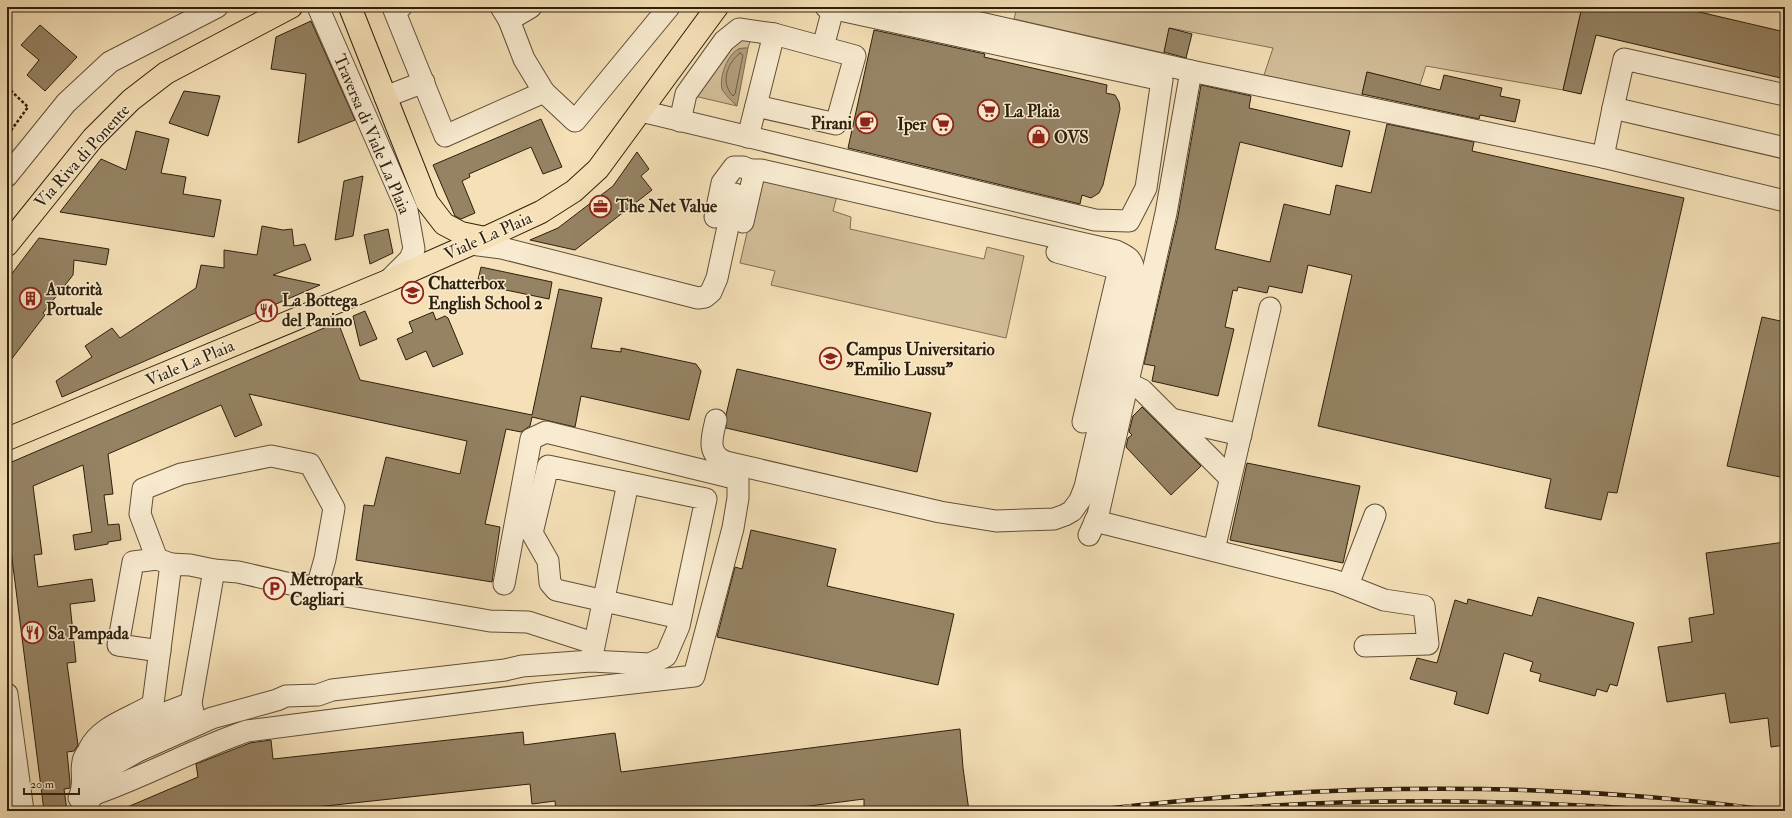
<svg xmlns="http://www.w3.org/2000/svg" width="1792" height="818" font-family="'IM FELL Double Pica',serif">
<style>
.green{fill:#d3bf9a;stroke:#806f52}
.water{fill:#b19e7d;stroke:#7d6b4f}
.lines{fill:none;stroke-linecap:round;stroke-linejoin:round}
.shore{stroke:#705e44;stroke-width:1}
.building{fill:#958364;stroke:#2e1f0b}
.minor-casing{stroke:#604f36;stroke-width:23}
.major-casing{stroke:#2e1f0b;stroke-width:24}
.path{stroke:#2e1f0b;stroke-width:2.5;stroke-dasharray:3 2;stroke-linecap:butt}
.minor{stroke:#f8ebd0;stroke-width:21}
.major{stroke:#f5e0b7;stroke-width:22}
.rail-casing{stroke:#2e1f0b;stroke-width:4.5}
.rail{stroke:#f8ebd0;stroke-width:3;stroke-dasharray:9;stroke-linecap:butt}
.labels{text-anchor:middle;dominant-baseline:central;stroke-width:3;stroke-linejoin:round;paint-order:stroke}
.poi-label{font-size:17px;font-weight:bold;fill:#2e1f0b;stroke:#f8ebd0;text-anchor:start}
.street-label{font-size:17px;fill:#2e1f0b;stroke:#f8ebd0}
</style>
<rect width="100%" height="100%" fill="#f5e0b7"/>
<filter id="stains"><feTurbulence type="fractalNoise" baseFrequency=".005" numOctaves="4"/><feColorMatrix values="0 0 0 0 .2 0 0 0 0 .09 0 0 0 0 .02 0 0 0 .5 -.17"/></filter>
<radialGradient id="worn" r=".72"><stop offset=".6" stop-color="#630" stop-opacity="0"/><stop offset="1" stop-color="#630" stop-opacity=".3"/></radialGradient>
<g class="green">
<path d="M1017,7h565l-19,83 -137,-24 -6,19 -53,-13 -6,27 -97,-24 9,-27 -103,-20 -6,25 -150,-34z"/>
<path d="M733,37l17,4 -2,7 -10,1 -9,49 8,8 -47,-11z"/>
<path d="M760,177l77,19 -4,15 18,6 -1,12 134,30 3,-12 37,9 -18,82 -235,-53 4,-14 -35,-8z"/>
</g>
<path class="water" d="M748,48l-11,58c-5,-5 -12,-11 -15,-17 -3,-11 5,-35 17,-40 2,-1 6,-1 9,-1z"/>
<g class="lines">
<path class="shore" d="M740,53l3,2 -8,39 -2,2c-13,-13 -6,-33 7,-43z"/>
</g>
<g class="building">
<path d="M1582,7h96l107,25v47l-189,-44 -15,59 -18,-4z"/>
<path d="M311,21l44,99 -57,23 8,-69 -35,-5 5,-32z"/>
<path d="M40,25l37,32 -32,34 -18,-16 12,-15 -18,-15z"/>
<path d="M1169,28l23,6 -6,24 -22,-6z"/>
<path d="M874,30l111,24 -1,3 123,28 -1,8 9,2 4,7 1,7 -17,76 -4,8 -8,5 -9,-3 -2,9 -232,-56z"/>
<path d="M1367,72l73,18 4,-15 58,13 -2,8 20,4 -5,22 -35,-7 -1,4 -117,-25z"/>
<path d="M1201,85l50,11 -2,12 101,23 -8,36 -102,-25 -25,107 55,13 14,-58 46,11 6,-30 35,8 16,-69 87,18 -2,9 212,47 -67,295 -9,-1 -7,28 -56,-12 6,-29 -233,-53 34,-151 -44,-10 -6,28 -33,-7 -2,7 -29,-6 -1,4 -4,-1 -8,37 9,2 -16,67 -66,-15 3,-15 -11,-2 34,-148z"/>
<path d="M184,91l36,5 -12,40 -39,-13z"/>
<path d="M541,119l21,48 -19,7 -12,-27 -62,27 1,3 -8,4 13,32 -14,6 -6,-3 -22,-51z"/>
<path d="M136,131l33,8 -8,34 25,4 -3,17 38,6 -7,37 -154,-25 41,-53 25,11z"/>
<path d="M637,152l12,17 -8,7 11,14 -77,60 -45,-10 28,-12 55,-42z"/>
<path d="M363,176l-10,60 -18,4 9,-59z"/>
<path d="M262,226l21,4 9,-1 2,17 11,-2 6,16 -38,15 47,10 -258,112 -6,-16 36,-24 -7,-11 27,-18 8,10 76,-50 5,-23 23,3v-18l33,5z"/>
<path d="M388,229l5,24 -23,11 -6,-29z"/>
<path d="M39,238l70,11 -3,16 -32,-5 -1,15 -30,38 2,2 -38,50v-85z"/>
<path d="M481,267l71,15 -3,17 -72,-15z"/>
<path d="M559,289l43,9 -11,50 30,4v-4l75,16 5,7 -12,49 -108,-24 -6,31 -43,-10 -2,9 -9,6 -15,-3 -21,95 15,3 -8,55 -136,-22 8,-55 10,1 12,-49 74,17 7,-33 -218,-47 13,31 -27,12 -14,-32 -113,49 5,40 -9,1 4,30 11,-1 2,16 -13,2v2l-33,6 -2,-15 19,-3 -9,-67 -50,21 9,68 -8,1 4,32 54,-8 3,22 -25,3 6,58 -9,1 11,82 -4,6 -7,1 3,30v6l-6,1 3,22h-23l-37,-292v-55l331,-142 22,58 172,35z"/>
<path d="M365,311l12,28 -17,7 -7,-30z"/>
<path d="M433,312l3,8 9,-4 3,2 15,36 -30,13 -7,-16 -20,9 -9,-21 16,-7 -4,-10z"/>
<path d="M1762,317l23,5v156l-58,-12z"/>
<path d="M737,369l194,44 -14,59 -191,-44v-13z"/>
<path d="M1142,407l59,59 -30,29 -45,-48 2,-9 4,-3 -3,-3 4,-16z"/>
<path d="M1247,463l113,23 -17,77 -113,-23z"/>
<path d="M751,530l85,19 -9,37 127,28 -16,71 -221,-48 18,-70 7,2z"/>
<path d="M1785,542v203l-14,2 -3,-29 -38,5 -5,-30 -58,9 -9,-55 34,-5 -3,-24 25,-4 -8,-61z"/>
<path d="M1538,597l96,26 -17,63 -7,-2 -3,8 -10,-3 -2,7 -56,-15 2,-7 -11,-3 3,-9 -29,-9 -16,61 -34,-10 3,-12 -47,-13 7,-21 20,5 18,-63 12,4 1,-5 64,17z"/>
<path d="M960,729l3,39 6,43h-105v-12l-94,12h-214l-1,-10 -23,3 -2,-20 -251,27h-75l-1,-3 -19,3h-66l80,-34 -2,-13 54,-21 21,-3 2,19 250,-27 1,13 91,-12 6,39z"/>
</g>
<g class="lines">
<defs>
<g id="minor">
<path d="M318,7l89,203 7,39 -4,10 -20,20"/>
<path d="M401,7l-7,3 51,126 99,-44 31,29 94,-114"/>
<path d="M501,7l8,13 22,-13"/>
<path d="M910,7l281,64 -25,142 -68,302 -9,20"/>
<path d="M509,20l15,39 20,33"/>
<path d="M823,47l10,-38"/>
<path d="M1191,71l412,86"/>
<path d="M1785,95l-161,-36 -11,49 172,40"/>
<path d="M385,97l39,-15"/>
<path d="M1613,108l-10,49 182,44"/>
<path d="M641,111l454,109 34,1 17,-33 16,-108 -336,-73"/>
<path d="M680,121l6,-27 38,-53 15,-12 35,5 81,22 -19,68 -80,-18"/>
<path d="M748,137l26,-103"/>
<path d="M7,176l59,-73 44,-41 107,-55"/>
<path d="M715,217l7,-34 12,-16h9l7,3 3,8 -10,44"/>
<path d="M471,244l31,4 196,50 7,-1 6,-5 6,-14 18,-84"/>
<path d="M1057,252l51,14 7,2 3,5 -35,149"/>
<path d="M1128,383l14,7 88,88"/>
<path d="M1171,419l70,16"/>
<path d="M716,420c-4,17 -10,34 10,42l214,50 56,9 58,-2 11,-4 7,-4 8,-11 5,-13 49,-215c-1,-13 -7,-16 -18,-21l-355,-81h-11"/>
<path d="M1095,521l241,60 48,19 40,6 4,38 -63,2"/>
<path d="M1214,550l56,-242"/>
<path d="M157,559l-24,3 -15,83 42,6"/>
<path d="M171,564l-14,-5 -17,-45 3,-25 38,-15 90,-18 39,8 24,44 -9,51 -8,28"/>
<path d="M1348,585l27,-70"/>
<path d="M592,656l36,-173"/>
<path d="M7,694l16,117"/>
<path d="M194,717l-3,-14 23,-133"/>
<path d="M151,719l20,-155 19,1 24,5 24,2 57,13 22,2 17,7 156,27 38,1 65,21"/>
<path d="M147,720l44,-17"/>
<path d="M188,728l-15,-4 -53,17 -21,14 -7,40c53,-18 102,-46 155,-64l288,-37 159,-18 39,-148 5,-30v-19l-192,-47 -15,7 -27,145"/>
<path d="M89,749c11,-23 42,-31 63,-44"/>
<path d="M79,798c11,-24 -10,-38 22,-56"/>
<path d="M84,811l18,-34 15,-14 21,-12 74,-33 65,-18 9,-4 32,-1 14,-5 173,-20 17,-4 69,-5 59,3 16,-8 13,-30 27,-127 -158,-33 -16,67 16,28 2,22 6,7 124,28"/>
</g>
<g id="major">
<path d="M350,7l77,195 17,22 17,9 24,5"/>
<path d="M7,245l86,-107 38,-38 35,-27 125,-66"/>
<path d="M7,439l383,-159 95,-42 56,-26 33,-21 24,-22 119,-162"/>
</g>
</defs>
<use href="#minor" class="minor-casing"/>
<use href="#major" class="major-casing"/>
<path class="path" d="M7,87l21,20 -21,29"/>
<use href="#minor" class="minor"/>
<use href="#major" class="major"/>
<defs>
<g id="rail">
<path d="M1087,811c228,-28 462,-31 690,0"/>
<path d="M1199,811c157,-14 312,-12 468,0"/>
</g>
</defs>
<use href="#rail" class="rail-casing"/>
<use href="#rail" class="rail"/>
</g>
<defs>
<symbol id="supermarket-ring" viewBox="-11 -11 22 22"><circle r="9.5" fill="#f8ebd0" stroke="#8f2418" stroke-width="1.5"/><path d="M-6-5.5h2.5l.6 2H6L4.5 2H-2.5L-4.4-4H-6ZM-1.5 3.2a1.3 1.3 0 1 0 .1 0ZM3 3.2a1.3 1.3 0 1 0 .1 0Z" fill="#8f2418"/></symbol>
<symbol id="cafe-ring" viewBox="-11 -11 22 22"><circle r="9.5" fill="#f8ebd0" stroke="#8f2418" stroke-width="1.5"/><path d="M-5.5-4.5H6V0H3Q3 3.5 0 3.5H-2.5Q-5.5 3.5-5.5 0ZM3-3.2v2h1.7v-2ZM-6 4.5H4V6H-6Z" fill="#8f2418"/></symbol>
<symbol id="shop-ring" viewBox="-11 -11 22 22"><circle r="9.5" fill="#f8ebd0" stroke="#8f2418" stroke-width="1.5"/><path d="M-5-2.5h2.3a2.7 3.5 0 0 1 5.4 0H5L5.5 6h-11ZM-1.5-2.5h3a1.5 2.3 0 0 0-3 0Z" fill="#8f2418"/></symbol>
<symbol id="office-ring" viewBox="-11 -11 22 22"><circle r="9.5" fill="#f8ebd0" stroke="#8f2418" stroke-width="1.5"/><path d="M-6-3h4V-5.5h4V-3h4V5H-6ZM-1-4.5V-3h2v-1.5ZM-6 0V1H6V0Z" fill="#8f2418"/></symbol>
<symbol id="school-ring" viewBox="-11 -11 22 22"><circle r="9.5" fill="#f8ebd0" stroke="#8f2418" stroke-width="1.5"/><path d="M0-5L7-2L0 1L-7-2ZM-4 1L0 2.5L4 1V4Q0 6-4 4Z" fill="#8f2418"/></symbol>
<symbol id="building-ring" viewBox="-11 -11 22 22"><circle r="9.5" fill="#f8ebd0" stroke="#8f2418" stroke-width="1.5"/><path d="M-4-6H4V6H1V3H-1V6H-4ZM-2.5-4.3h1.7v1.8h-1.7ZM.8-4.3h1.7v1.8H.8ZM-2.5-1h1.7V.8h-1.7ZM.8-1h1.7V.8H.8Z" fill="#8f2418"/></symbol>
<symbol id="restaurant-ring" viewBox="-11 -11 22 22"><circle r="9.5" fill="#f8ebd0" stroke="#8f2418" stroke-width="1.5"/><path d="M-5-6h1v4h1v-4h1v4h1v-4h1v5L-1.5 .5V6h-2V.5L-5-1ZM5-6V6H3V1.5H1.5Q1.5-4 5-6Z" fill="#8f2418"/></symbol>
<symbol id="university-ring" viewBox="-11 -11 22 22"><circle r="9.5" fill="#f8ebd0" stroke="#8f2418" stroke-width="1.5"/><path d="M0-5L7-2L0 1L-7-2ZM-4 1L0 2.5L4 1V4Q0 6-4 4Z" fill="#8f2418"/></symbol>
<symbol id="parking-ring" viewBox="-11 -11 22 22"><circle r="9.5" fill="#f8ebd0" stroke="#8f2418" stroke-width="1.5"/><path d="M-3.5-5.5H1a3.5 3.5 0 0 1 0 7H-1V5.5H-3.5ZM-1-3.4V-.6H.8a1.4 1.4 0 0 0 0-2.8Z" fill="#8f2418"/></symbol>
</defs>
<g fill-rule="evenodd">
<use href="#supermarket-ring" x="976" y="98" width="25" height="25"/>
<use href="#cafe-ring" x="854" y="110" width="25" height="25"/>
<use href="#supermarket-ring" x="930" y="112" width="25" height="25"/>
<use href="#shop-ring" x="1026" y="124" width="25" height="25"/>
<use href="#office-ring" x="588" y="194" width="25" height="25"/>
<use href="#school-ring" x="400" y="280" width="25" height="25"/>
<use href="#building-ring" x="18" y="286" width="25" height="25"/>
<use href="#restaurant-ring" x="254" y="298" width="25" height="25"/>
<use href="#university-ring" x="818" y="346" width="25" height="25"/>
<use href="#parking-ring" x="262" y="576" width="25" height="25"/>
<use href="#restaurant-ring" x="20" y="620" width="25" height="25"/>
</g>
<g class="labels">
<g class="poi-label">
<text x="1004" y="111">La Plaia</text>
<text x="852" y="123" text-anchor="end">Pirani</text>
<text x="926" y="124" text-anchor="end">Iper</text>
<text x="1054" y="137">OVS</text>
<text x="616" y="206">The Net Value</text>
<text x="428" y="283">Chatterbox<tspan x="428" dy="20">English School 2</tspan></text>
<text x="46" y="289">Autorità<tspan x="46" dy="20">Portuale</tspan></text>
<text x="282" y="300">La Bottega<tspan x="282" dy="20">del Panino</tspan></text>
<text x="846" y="349">Campus Universitario<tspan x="846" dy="20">"Emilio Lussu"</tspan></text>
<text x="290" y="579">Metropark<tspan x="290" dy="20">Cagliari</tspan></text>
<text x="48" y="633">Sa Pampada</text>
</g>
<g class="street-label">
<text transform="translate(372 134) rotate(67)">Traversa di Viale La Plaia</text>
<text transform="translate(82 156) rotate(-48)">Via Riva di Ponente</text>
<text transform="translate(488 236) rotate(-24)">Viale La Plaia</text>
<text transform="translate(190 363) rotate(-23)">Viale La Plaia</text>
</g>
</g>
<rect width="1792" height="818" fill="none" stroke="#f5e0b7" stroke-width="24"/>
<rect x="8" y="8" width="1776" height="802" fill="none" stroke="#2e1f0b" stroke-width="2"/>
<rect x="12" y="12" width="1768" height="794" fill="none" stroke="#2e1f0b"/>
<path d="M24 788v6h55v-6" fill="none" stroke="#2e1f0b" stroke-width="2"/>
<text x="30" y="788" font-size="12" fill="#2e1f0b" stroke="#f8ebd0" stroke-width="3" paint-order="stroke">20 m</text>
<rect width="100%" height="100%" filter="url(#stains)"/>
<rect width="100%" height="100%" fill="url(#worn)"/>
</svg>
